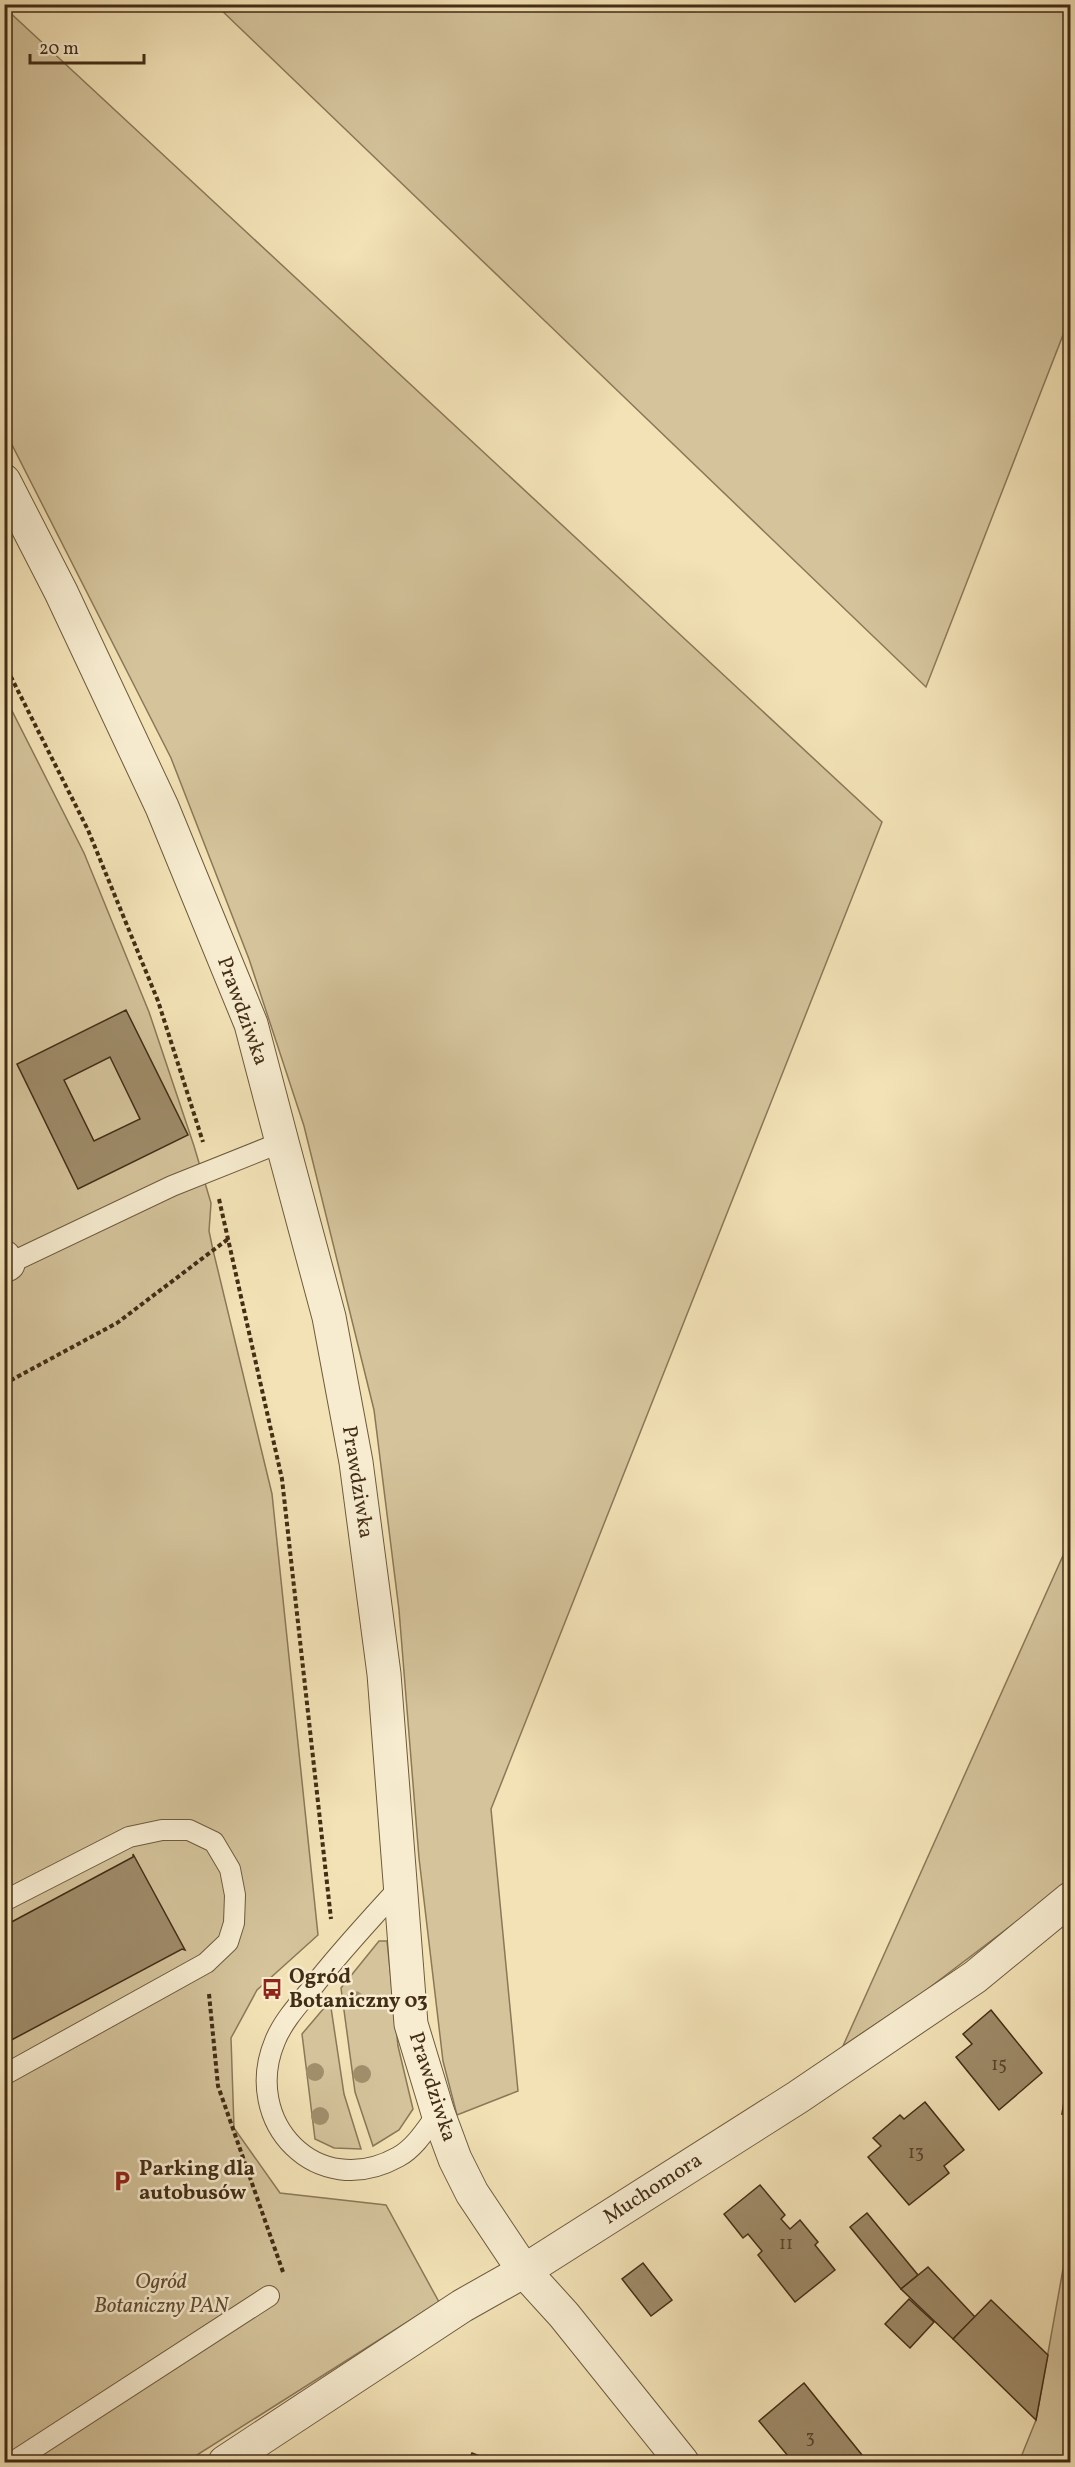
<svg xmlns="http://www.w3.org/2000/svg" width="1075" height="2467" font-family="Vollkorn,serif">
<style>
.green{fill:#d4c39b;stroke:#8b7858;stroke-width:1.5}
.building{fill:#9e8b69;stroke:#422d15;stroke-width:1.5;fill-rule:evenodd}
.lines{fill:none;stroke-linecap:round;stroke-linejoin:round}
.lane-casing{stroke:#6e5a3d;stroke-width:22}
.street-casing{stroke:#6e5a3d;stroke-width:35}
.path{stroke:#422d15;stroke-width:4;stroke-dasharray:4.5 3;stroke-linecap:butt}
.lane{stroke:#f7ecd0;stroke-width:20}
.street{stroke:#f7ecd0;stroke-width:33}
.tree{fill:#a18f6c}
.labels{text-anchor:middle;dominant-baseline:central;stroke-width:5;stroke-linejoin:round;paint-order:stroke}
.number-label{font-size:18px;fill:#59442a}
.street-label{font-size:21px;fill:#422d15;stroke:#f7ecd0}
.poi-label{font-size:21px;font-weight:bold;fill:#422d15;stroke:#f7ecd0;text-anchor:start}
.park-label{font-size:21px;font-style:italic;fill:#5f4b30;stroke:#f7ecd0}
</style>
<rect width="100%" height="100%" fill="#f2e2b6"/>
<filter id="stains"><feTurbulence type="fractalNoise" baseFrequency=".00333" numOctaves="4"/><feColorMatrix values="0 0 0 0 .2 0 0 0 0 .09 0 0 0 0 .02 0 0 0 .5 -.17"/></filter>
<radialGradient id="worn" r=".72"><stop offset=".6" stop-color="#630" stop-opacity="0"/><stop offset="1" stop-color="#630" stop-opacity=".3"/></radialGradient>
<g class="green">
<path d="M216,5h854v312l-144,370z"/>
<path d="M5,8l877,814 -391,987 27,282 -61,24 -14,-54 -24,-203 -20,-248 -25,-200 -70,-284 -55,-167 -78,-201 -166,-327z"/>
<path d="M4,695l80,158 65,159 45,134 17,57 -2,28 4,19 59,244 46,441 -61,55 -26,48 3,90 46,65 106,12 53,97 -253,160h-181z"/>
<path d="M1070,1540v341l-149,113 -78,52z"/>
<path d="M379,1941h8l11,105 15,63 -14,21 -26,16 -18,-54 -14,-104z"/>
<path d="M330,2001l14,93 17,55 -27,-1 -19,-9 -13,-105z"/>
<path d="M1070,2230v232h-51l17,-42z"/>
</g>
<g class="building">
<path d="M126,1010l62,125 -110,54 -61,-125zM110,1057l30,62 -46,22 -30,-61z"/>
<path d="M133,1854l52,96 -3,-1 -178,95v-118l129,-69z"/>
<path d="M991,2010l51,63 -43,37 -43,-53 16,-13 -9,-10z"/>
<path d="M1070,2063v52l-8,-1z"/>
<path d="M925,2102l39,48 -20,16 5,7 -40,32 -41,-48 13,-11 -8,-8 27,-23 4,4z"/>
<path d="M760,2185l25,30 -4,4 9,10 10,-9 18,22 -3,3 20,25 -40,32 -37,-47 4,-4 -14,-17 -5,4 -19,-24z"/>
<path d="M867,2213l51,62 -17,14 -51,-62z"/>
<path d="M643,2263l29,37 -21,16 -29,-37z"/>
<path d="M928,2267l47,50 -22,22 -52,-50z"/>
<path d="M909,2299l25,23 -24,26 -25,-24z"/>
<path d="M991,2300l57,55 -12,65 -83,-81z"/>
<path d="M804,2383l58,72 -9,7h-60l-34,-41z"/>
<path d="M472,2453l23,9h-27z"/>
</g>
<g class="lines">
<defs>
<g id="lane">
<path d="M8,1264l164,-78 110,-44"/>
<path d="M399,1888c-30,33 -60,65 -87,100 -13,16 -29,33 -37,53 -34,81 42,161 123,116 17,-9 29,-29 40,-44"/>
<path d="M4,1901l125,-64 33,-7h27l25,12 16,27 5,26 -1,28 -6,19 -22,21 -202,112"/>
<path d="M13,2462l256,-166"/>
</g>
<g id="street">
<path d="M4,481l57,111 101,215 89,217 31,118 47,175 27,145 28,212 27,350 27,89 17,46 17,34 52,78 40,44 118,147"/>
<path d="M4,1257l4,7 -4,2"/>
<path d="M225,2462l237,-156 62,-35 274,-174 177,-120 95,-78"/>
</g>
</defs>
<use href="#lane" class="lane-casing"/>
<use href="#street" class="street-casing"/>
<g class="path">
<path d="M4,663l84,167 70,171 45,141"/>
<path d="M219,1199l63,280 49,440"/>
<path d="M4,1384l113,-61 111,-84"/>
<path d="M209,1994l9,92 65,186"/>
</g>
<use href="#lane" class="lane"/>
<use href="#street" class="street"/>
</g>
<g class="tree">
<circle cx="355" cy="2000" r="9"/>
<circle cx="315" cy="2072" r="9"/>
<circle cx="362" cy="2074" r="9"/>
<circle cx="320" cy="2116" r="9"/>
</g>
<defs>
<symbol id="bus-bare" viewBox="-9 -9 18 18"><path d="M-5-6H5V4H4V6H2V4H-2V6H-4V4H-5ZM-3.5-4V0h7V-4ZM-3.5 1.2v1.5H-2V1.2ZM2 1.2v1.5H3.5V1.2Z" fill="#8f2418" stroke="#f7ecd0" stroke-width="2.5" paint-order="stroke"/></symbol>
<symbol id="parking-bare" viewBox="-9 -9 18 18"><path d="M-3.5-5.5H1a3.5 3.5 0 0 1 0 7H-1V5.5H-3.5ZM-1-3.4V-.6H.8a1.4 1.4 0 0 0 0-2.8Z" fill="#8f2418" stroke="#f7ecd0" stroke-width="2.5" paint-order="stroke"/></symbol>
</defs>
<g fill-rule="evenodd">
<use href="#bus-bare" x="257" y="1974" width="30" height="30"/>
<use href="#parking-bare" x="107" y="2166" width="30" height="30"/>
</g>
<g class="labels">
<g class="number-label">
<text x="999" y="2065">15</text>
<text x="916" y="2153">13</text>
<text x="786" y="2244">11</text>
<text x="810" y="2438">3</text>
</g>
<g class="street-label">
<text transform="translate(242 1011) rotate(70)">Prawdziwka</text>
<text transform="translate(357 1482) rotate(81)">Prawdziwka</text>
<text transform="translate(432 2087) rotate(72)">Prawdziwka</text>
<text transform="translate(653 2189) rotate(-33)">Muchomora</text>
</g>
<g class="poi-label">
<text x="289" y="1977">Ogród<tspan x="289" dy="24">Botaniczny 03</tspan></text>
<text x="139" y="2169">Parking dla<tspan x="139" dy="24">autobusów</tspan></text>
</g>
<g class="park-label">
<text x="161" y="2282">Ogród<tspan x="161" dy="24">Botaniczny PAN</tspan></text>
</g>
</g>
<rect width="1075" height="2467" fill="none" stroke="#f2e2b6" stroke-width="24"/>
<rect x="6" y="6" width="1063" height="2455" fill="none" stroke="#422d15" stroke-width="3"/>
<rect x="12" y="12" width="1051" height="2443" fill="none" stroke="#422d15" stroke-width="1.5"/>
<path d="M30 54v9h114v-9" fill="none" stroke="#422d15" stroke-width="3"/>
<text x="39" y="54" font-size="18" fill="#422d15" stroke="#f7ecd0" stroke-width="4.5" paint-order="stroke">20 m</text>
<rect width="100%" height="100%" filter="url(#stains)"/>
<rect width="100%" height="100%" fill="url(#worn)"/>
</svg>
